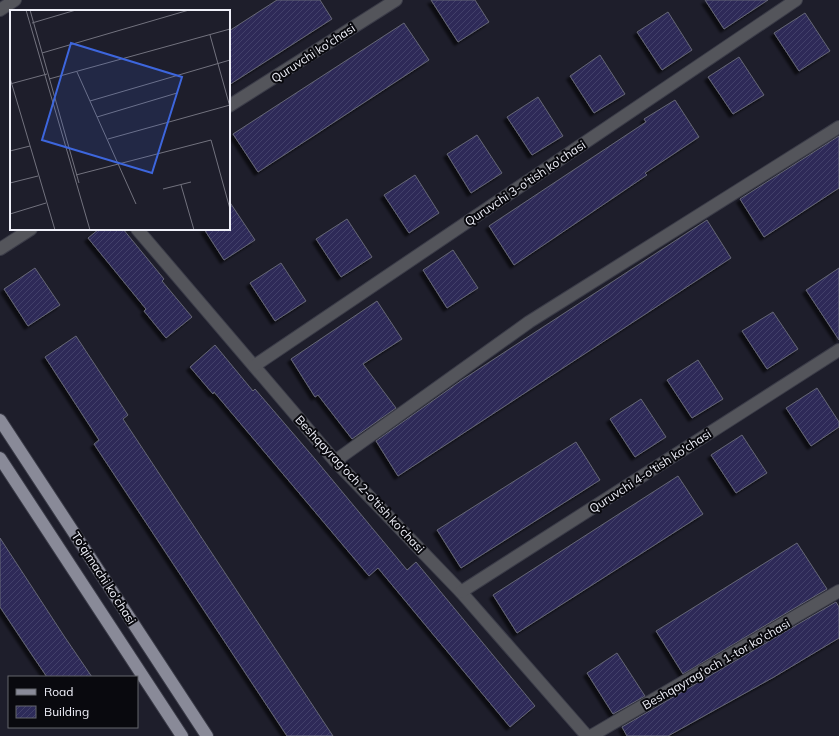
<svg xmlns="http://www.w3.org/2000/svg" width="839" height="736" font-family="Mulish,sans-serif">
<style>
.building{fill:url(#building-hatch);stroke:#666776;filter:url(#shadow)}
.lines{fill:none;stroke-linecap:round;stroke-linejoin:round}
.minor-casing{stroke:#3b3c48;stroke-width:14}
.major-casing{stroke:#3b3c48;stroke-width:14}
.minor{stroke:#54555b;stroke-width:12}
.major{stroke:#898a98;stroke-width:12}
.labels{text-anchor:middle;dominant-baseline:central;stroke-width:4;stroke-linejoin:round;paint-order:stroke}
.street-label{font-size:12px;fill:#f0f1fa;stroke:#09090e}
.inset-road{fill:none;stroke:#72727e;stroke-width:1}
.view{fill:#3d66dd;fill-opacity:0.15;stroke:#3d66dd;stroke-width:2}
.inset-edge{fill:none;stroke:#f0f1fa;stroke-width:2}
</style>
<defs>
<pattern id="building-hatch" width="6" height="6" patternUnits="userSpaceOnUse"><rect width="6" height="6" fill="#2d2b59"/><path d="M-1 1l2-2M0 6l6-6M5 7l2-2" fill="none" stroke="#42406a"/></pattern>
<filter id="shadow"><feDropShadow dx="-3.5" dy="3.5" stdDeviation="1" flood-color="#0009"/></filter>
</defs>
<rect width="100%" height="100%" fill="#1e1e2b"/>
<g class="building">
<path d="M277,0h43l12,19 -103,66v-54z"/>
<path d="M431,0h44l14,22 -31,20z"/>
<path d="M705,0h63l-44,29z"/>
<path d="M668,12l24,38 -30,20 -25,-38z"/>
<path d="M805,13l25,38 -31,20 -25,-38z"/>
<path d="M404,23l25,37 -171,112 -25,-38z"/>
<path d="M600,55l25,39 -31,19 -24,-37z"/>
<path d="M739,57l25,38 -31,19 -25,-37z"/>
<path d="M538,97l25,39 -31,19 -25,-38z"/>
<path d="M675,100l24,37 -54,36 2,2 -133,90 -25,-39 157,-104 -2,-3z"/>
<path d="M477,135l25,38 -31,20 -24,-39z"/>
<path d="M839,136v52l-75,49 -24,-38z"/>
<path d="M415,175l24,38 -30,20 -25,-38z"/>
<path d="M229,201l26,39 -31,20 -20,-31h25z"/>
<path d="M347,219l25,38 -31,20 -25,-38z"/>
<path d="M707,220l24,38 -333,218 -22,-35 86,-61z"/>
<path d="M99,229h24l41,50 -2,2 30,36 -26,21 -22,-27 2,-2 -58,-71z"/>
<path d="M453,250l25,38 -31,20 -24,-38z"/>
<path d="M281,263l25,38 -31,20 -25,-38z"/>
<path d="M35,268l25,37 -32,21 -24,-37z"/>
<path d="M839,268v72l-33,-50z"/>
<path d="M377,301l25,38 -39,25 33,44 -44,31 -34,-44 -3,2 -24,-38z"/>
<path d="M773,312l25,37 -31,20 -25,-38z"/>
<path d="M76,336l52,79 -5,4 210,317h-46l-193,-292 5,-4 -54,-83z"/>
<path d="M215,345l38,46 2,-2 60,70 92,111 9,-8 119,144 -25,21 -132,-159 -9,8 -155,-184 -1,2 -23,-27z"/>
<path d="M698,360l25,39 -31,19 -25,-38z"/>
<path d="M817,388l22,34v5l-28,19 -25,-38z"/>
<path d="M641,399l25,38 -31,20 -25,-38z"/>
<path d="M742,435l25,38 -31,20 -25,-38z"/>
<path d="M576,442l24,38 -139,88 -24,-38z"/>
<path d="M678,476l25,38 -186,119 -24,-38z"/>
<path d="M0,538l64,98 28,41h-45l-17,-25 -30,-45z"/>
<path d="M797,543l30,46 -144,85 -27,-43z"/>
<path d="M836,602l3,5v31l-65,39 -106,59h-41l-5,-9z"/>
<path d="M617,653l28,43 -32,18 -26,-41z"/>
</g>
<g class="lines">
<defs>
<g id="minor">
<path d="M0,10l15,-10"/>
<path d="M229,106l167,-106"/>
<path d="M137,229l198,232 126,131 126,144"/>
<path d="M0,249l31,-20"/>
<path d="M254,366l542,-366"/>
<path d="M335,461l194,-139 310,-195"/>
<path d="M461,592l378,-242"/>
<path d="M591,736l248,-145"/>
</g>
<g id="major">
<path d="M0,420l207,316"/>
<path d="M0,458l182,278"/>
</g>
</defs>
<use href="#minor" class="minor-casing"/>
<use href="#major" class="major-casing"/>
<use href="#minor" class="minor"/>
<use href="#major" class="major"/>
</g>
<g class="labels">
<g class="street-label">
<text transform="translate(313 53) rotate(-33)">Quruvchi ko'chasi</text>
<text transform="translate(525 183) rotate(-34)">Quruvchi 3-o'tish ko'chasi</text>
<text transform="translate(650 471) rotate(-33)">Quruvchi 4-o'tish ko'chasi</text>
<text transform="translate(360 484) rotate(47)">Beshqayrag'och 2-o'tish ko'chasi</text>
<text transform="translate(104 578) rotate(57)">To'qimachi ko'chasi</text>
<text transform="translate(716 664) rotate(-30)">Beshqayrag'och 1-tor ko'chasi</text>
</g>
</g>
<g transform="translate(10 10)">
<rect width="220" height="220" fill="#1e1e2b"/>
<path class="inset-road" d="M16,0l64,220M20,0l49,173M22,13l44,-13M200,25l20,72M32,43l147,-43M67,62l59,132M0,68l45,152M39,69l181,-50M0,74l37,-10M80,91l140,-41M87,107l80,-24M98,129l122,-34M0,141l20,-5M66,165l135,-35 19,69M0,173l28,-7M171,175l13,45M153,179l28,-7M0,204l36,-11"/>
<path class="view" d="M61,33l111,34 -30,96 -110,-33z"/>
<rect width="220" height="220" class="inset-edge"/>
</g>
<rect x="8" y="676" width="130" height="52" fill="#09090e" stroke="#65666c"/>
<rect x="16" y="689" width="20" height="6" fill="#898a98" stroke="#65666c"/>
<text x="44" y="696" font-size="12" fill="#f0f1fa">Road</text>
<rect x="16" y="706" width="20" height="12" fill="url(#building-hatch)" stroke="#65666c"/>
<text x="44" y="716" font-size="12" fill="#f0f1fa">Building</text>
</svg>
